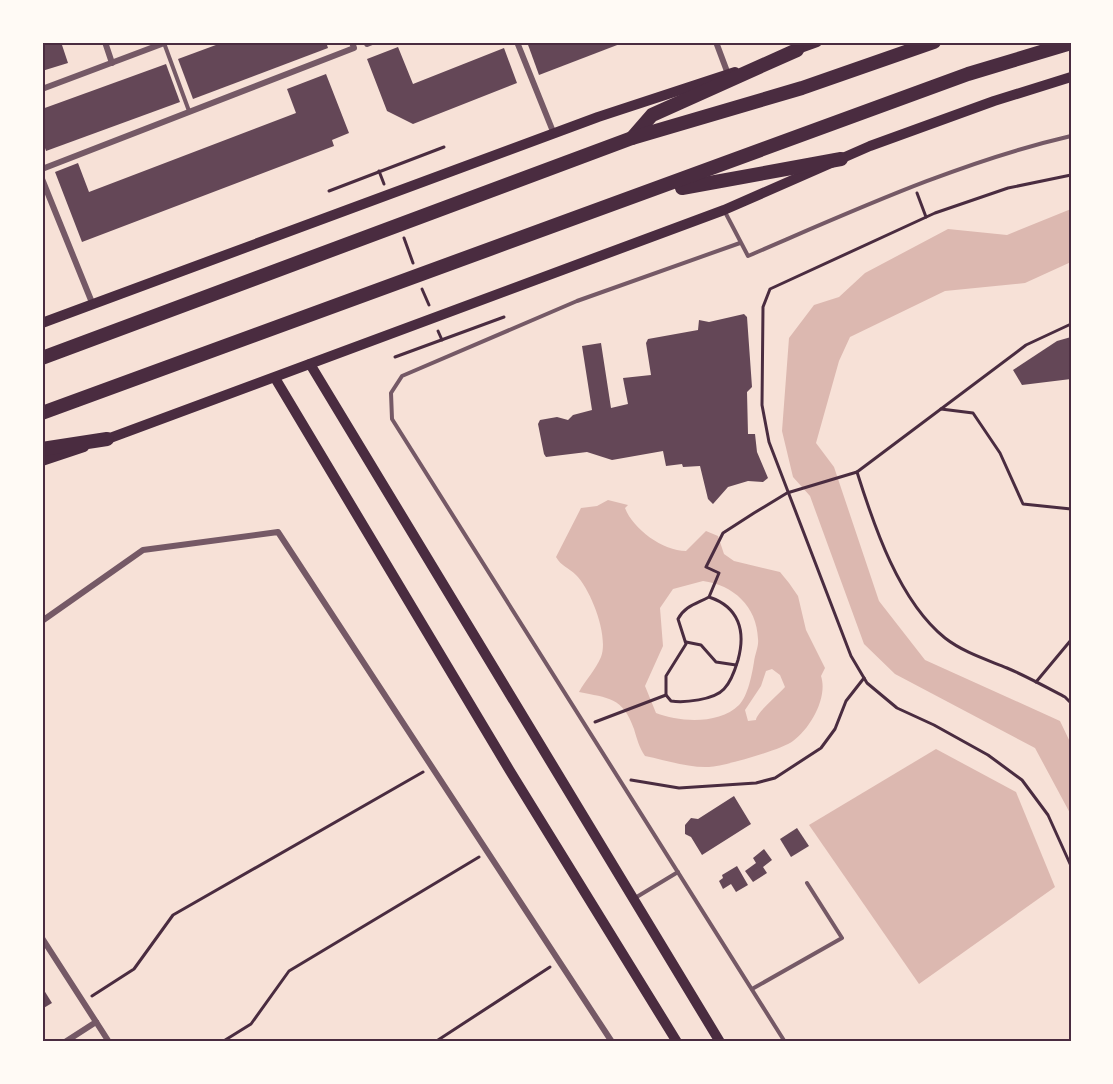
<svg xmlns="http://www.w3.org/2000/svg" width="1113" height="1084" font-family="Montserrat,sans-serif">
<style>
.water{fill:#dcb8b0;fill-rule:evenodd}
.building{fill:#644757}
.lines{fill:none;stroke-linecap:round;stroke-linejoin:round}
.path{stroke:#4a2c40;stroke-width:3}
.service{stroke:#755966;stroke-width:4}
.minor{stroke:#755966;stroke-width:6}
.secondary{stroke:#4a2c40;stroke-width:10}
.trunk{stroke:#4a2c40;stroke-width:14}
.neatline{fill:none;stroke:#4a2c40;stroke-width:2}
</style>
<rect width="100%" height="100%" fill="#f7e1d7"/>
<g class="water">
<path d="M1071,209v53l-46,21 -80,8 -95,46 -11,24 -23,82 18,24 45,134 46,59 135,61 11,23v71l-36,-67 -140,-74 -31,-30 -54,-148 -17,-19 -11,-46 7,-93 25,-33 25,-8 26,-24 83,-44 59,6z"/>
<path d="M608,500l20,5 -3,3c8,21 38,43 61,43l20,-20 12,5 6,18 10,7 46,11 9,11 9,13 8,34 19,38 -4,8c7,21 -10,52 -28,65 -12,9 -68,25 -84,26 -20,1 -44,-7 -64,-11 -6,-9 -8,-17 -11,-27 -11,-32 -26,-31 -55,-37 6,-11 17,-23 22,-35 8,-21 -10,-67 -25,-82 -7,-7 -15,-9 -20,-18l25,-49 16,-2zM703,581c30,4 54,25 55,58 1,7 -3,15 -4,23 -2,12 -6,34 -15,43 -20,20 -60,17 -83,8l-11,-27 18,-40 -3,-38 13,-19zM772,669l8,6 5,12c-6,7 -29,26 -29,33l-8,1 -3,-11 16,-24 5,-15z"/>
<path d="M936,749l80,43 39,95 -136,97 -110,-159z"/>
</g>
<g class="building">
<path d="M42,42h19l7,21 -26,8z"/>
<path d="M224,42h102l2,6 -135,51 -15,-40z"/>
<path d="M527,42h98l-86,33z"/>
<path d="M398,47l15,37 91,-36 13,35 -104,41 -26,-13 -20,-52z"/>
<path d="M166,64l14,38 -134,49 -4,-12v-30z"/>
<path d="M326,74l23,59 -17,7 2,6 -252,96 -27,-70 23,-9 11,29 207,-79 -9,-24z"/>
<path d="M744,314l3,3 5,70 -5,5 1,42h7l2,18 11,26 -5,4 -15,-1 -20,6 -15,17 -5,-5 -8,-33 -17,1 -1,-3 -16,2 -3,-15 -51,9 -25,-8 -41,5 -2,-3 -6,-30 2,-4 17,-3 11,3 5,-5 19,-5 -10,-64 19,-3 10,65 17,-4 -5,-26 28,-3 -5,-32 2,-4 50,-9 1,-10 10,2z"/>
<path d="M1071,337v42l-49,6 -9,-15 44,-29z"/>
<path d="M734,796l17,28 -49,31 -11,-18 -6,-3v-9l6,-7 7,1z"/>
<path d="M797,828l12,18 -18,11 -11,-18z"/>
<path d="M764,849l8,11 -9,7 4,6 -14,9 -8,-11 11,-8 -3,-5z"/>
<path d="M737,866l11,19 -12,7 -5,-8 -8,5 -4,-8 4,-3 -1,-3z"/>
<path d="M42,987l10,16 -10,6z"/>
</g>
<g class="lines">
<g class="path">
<path d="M379,171l5,13"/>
<path d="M1071,175l-63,13 -73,25 -165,76 -7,18 -1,98 7,37 82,214 16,27 30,25 37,17 54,30 34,25 26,35 23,51"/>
<path d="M329,191l115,-44"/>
<path d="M917,193l9,24"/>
<path d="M404,238l9,25"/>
<path d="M422,289l7,16"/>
<path d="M1071,324l-45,21 -169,127c17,54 42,129 88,166 18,14 40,21 62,30 19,8 39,19 58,29l6,6"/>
<path d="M438,331l4,9"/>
<path d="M395,357l109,-40"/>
<path d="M941,409l32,4 27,40 23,51 48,5"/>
<path d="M709,597c30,10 37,34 29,63 -3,10 -7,22 -14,29 -10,11 -40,14 -53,12l-5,-6v-19l20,-32 -8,-25c7,-13 18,-15 31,-22l10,-24 -13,-6 17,-34 31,-20 33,-20 70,-21"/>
<path d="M686,642l15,3 15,17 20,3"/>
<path d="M1036,682l35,-42"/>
<path d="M595,722l71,-27"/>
<path d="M631,780l48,8 77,-5 19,-5 46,-30 14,-19 11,-28 18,-23"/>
<path d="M92,996l42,-27 39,-54 250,-143"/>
<path d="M222,1042l29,-18 38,-53 190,-114"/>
<path d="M435,1042l115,-75"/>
</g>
<g class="service">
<path d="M164,43l25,68"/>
<path d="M725,212l23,44c105,-45 211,-94 323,-120"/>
<path d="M740,243l-163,58 -175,75 -11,17 1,26 393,623"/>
<path d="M635,898l43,-26"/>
<path d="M752,989l90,-51 -35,-55"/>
</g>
<g class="minor">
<path d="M105,42l7,21"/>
<path d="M517,42l37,92"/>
<path d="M716,42l12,32"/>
<path d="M367,44l5,-2"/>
<path d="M42,89l125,-47"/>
<path d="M42,169l312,-121 -2,-6"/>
<path d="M42,179l51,126"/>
<path d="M42,621l101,-71 135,-18 334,510"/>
<path d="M42,938l67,104"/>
<path d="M65,1042l31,-20"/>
</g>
<g class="secondary">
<path d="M792,51l25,-9"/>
<path d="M42,323l556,-206 137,-45"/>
<path d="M310,364l410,678"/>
<path d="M275,378l235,393 167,271"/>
<path d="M102,441l622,-231 146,-64 124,-45 77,-24"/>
<path d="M42,461l42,-14"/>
</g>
<g class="trunk">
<path d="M632,138l20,-23 145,-65"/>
<path d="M682,188l159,-29"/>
<path d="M42,358l590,-220 170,-50 132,-46"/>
<path d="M42,413l926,-339 103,-31"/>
<path d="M42,449l65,-10"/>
</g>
</g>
<rect width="1113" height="1084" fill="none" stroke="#fffaf5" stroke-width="87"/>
<rect x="44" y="44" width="1026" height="996" class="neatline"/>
</svg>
